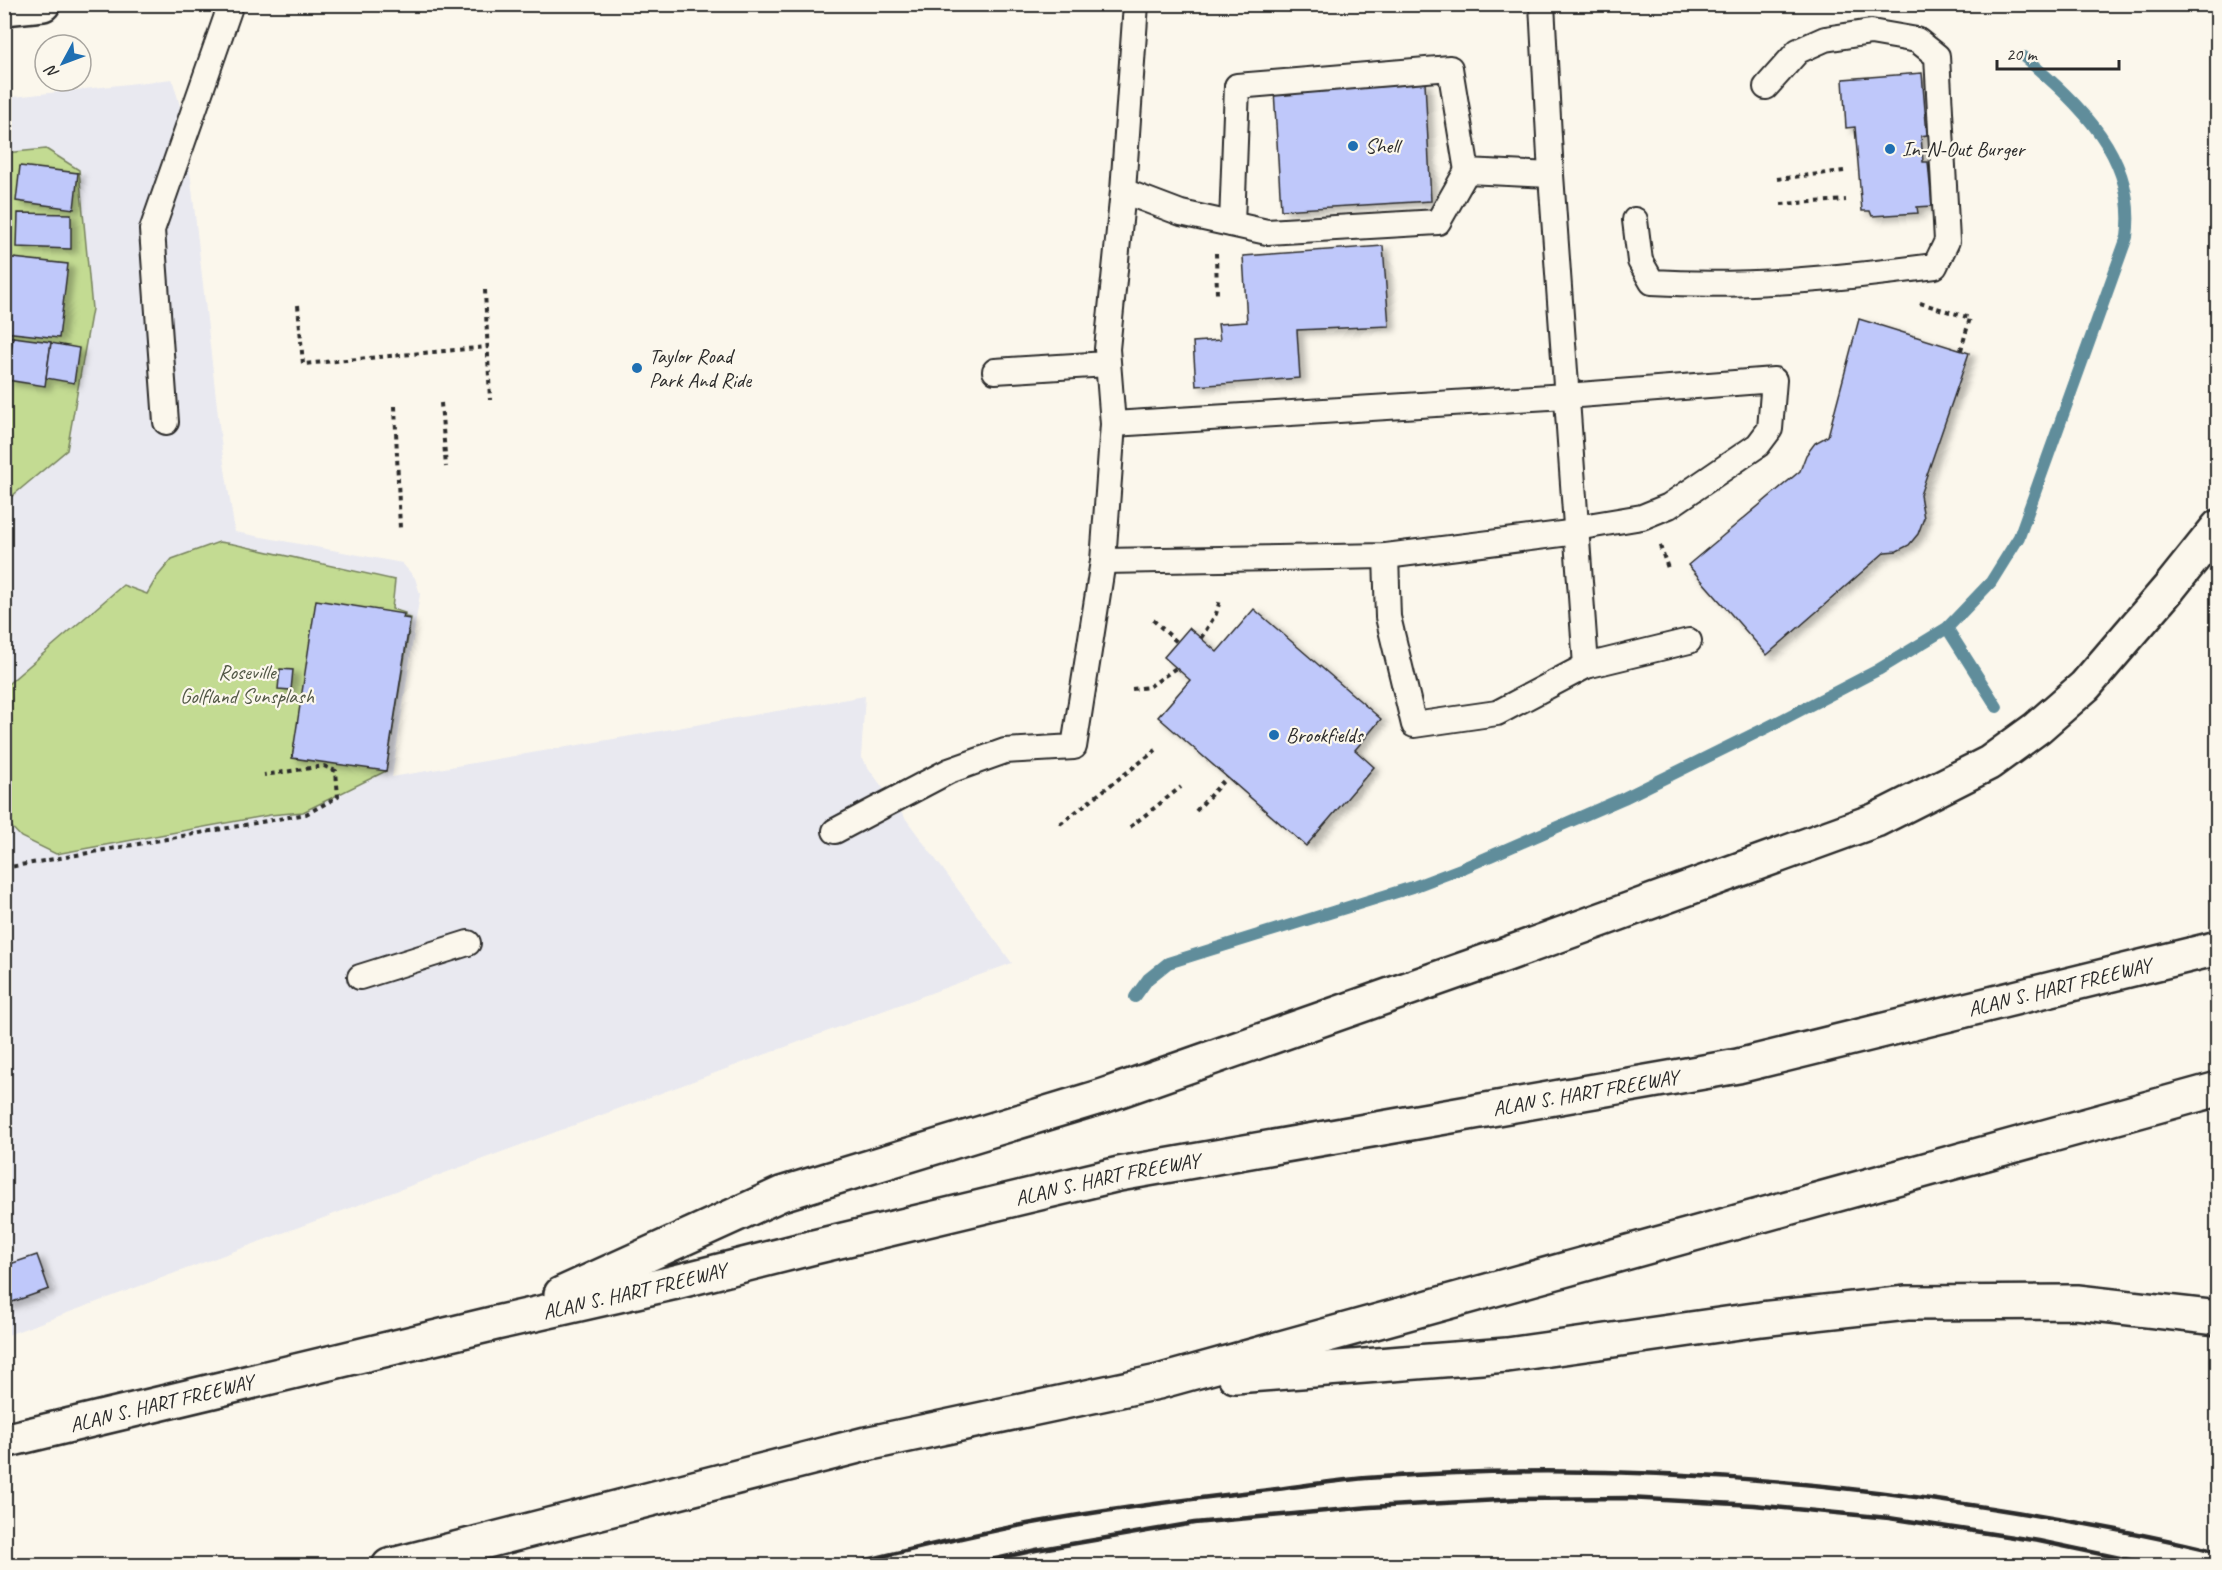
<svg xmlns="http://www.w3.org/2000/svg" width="2222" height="1570" font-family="Caveat,sans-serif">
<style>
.built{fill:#e9e9f0}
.green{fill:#c3db92;stroke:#77835e;stroke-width:1.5}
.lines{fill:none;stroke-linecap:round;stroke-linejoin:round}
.stream{stroke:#608d9b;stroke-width:12}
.building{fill:#bfc8fa;stroke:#2b2b2b;stroke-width:1.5;filter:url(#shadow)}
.lane-casing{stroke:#2b2b2b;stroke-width:28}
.secondary-casing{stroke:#2b2b2b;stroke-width:38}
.highway-casing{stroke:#2b2b2b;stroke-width:38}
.path{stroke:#2b2b2b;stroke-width:4;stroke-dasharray:4.5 4.5;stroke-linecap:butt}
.lane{stroke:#fbf7ec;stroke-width:24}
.secondary{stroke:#fbf7ec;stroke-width:33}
.highway{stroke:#fbf7ec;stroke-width:33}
.rail{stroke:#2b2b2b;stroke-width:4.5}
.poi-dot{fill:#1f6fb2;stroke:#fbf7ec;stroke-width:2}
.labels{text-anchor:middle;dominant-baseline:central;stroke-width:4.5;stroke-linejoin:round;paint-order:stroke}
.poi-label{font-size:21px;fill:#2b2b2b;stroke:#fbf7ec;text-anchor:start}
.park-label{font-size:21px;fill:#515745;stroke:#fbf7ec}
.street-label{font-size:21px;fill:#2b2b2b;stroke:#fbf7ec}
</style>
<defs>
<filter id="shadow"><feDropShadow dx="6" dy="4" stdDeviation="3" flood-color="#0004"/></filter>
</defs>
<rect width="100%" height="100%" fill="#fbf7ec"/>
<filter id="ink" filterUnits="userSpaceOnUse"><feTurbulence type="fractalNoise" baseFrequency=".0167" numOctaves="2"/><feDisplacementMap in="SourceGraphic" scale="12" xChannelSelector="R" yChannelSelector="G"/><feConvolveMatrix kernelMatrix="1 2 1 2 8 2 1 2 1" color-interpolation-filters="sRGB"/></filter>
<g filter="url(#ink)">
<path class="built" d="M172,79l12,40 38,331 13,82 167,31 13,15 5,16 -28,183 473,-81 -4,62 151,205 -1007,373v-1238z"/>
<g class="green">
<path d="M46,149l33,21 13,139 -25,141 -62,52v-349z"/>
<path d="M219,542l14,2 162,36 -3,29 13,4v4l6,1 -25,153 -83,41 -33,3 -214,39 -35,-17 -16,-17 -1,-122 3,-13 116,-100 24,9 10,-17 15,-18z"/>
</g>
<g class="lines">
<g class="stream">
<path d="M1947,628l50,79"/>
<path d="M1135,997l13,-18 20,-16 245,-76 50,-19 161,-70 144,-71 110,-57 69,-42 44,-46 28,-45 108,-300c11,-80 -48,-133 -103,-180"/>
</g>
</g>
<g class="building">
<path d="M1922,73l5,62 -6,1 2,26h5l4,44 -15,1 1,6 -46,3 -2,-5h-8l-7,-84 -9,1 -3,-49z"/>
<path d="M1425,82l6,119 -150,9 -7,-120z"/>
<path d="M20,166l58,7 -4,36 -58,-8z"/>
<path d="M18,213l53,1v35l-54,-2z"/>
<path d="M1383,246l6,80 -92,4 3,48 -104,8 -3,-44 27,-2 -2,-16 29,-2 -4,-66z"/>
<path d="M4,257l64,7 -9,74 -55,-6z"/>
<path d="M1859,319l110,34 -49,142 4,23 -6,16 -9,11 -12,6 -12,1 -118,103 -79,-90 112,-94 6,-16 9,-12 13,-7z"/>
<path d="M4,336l9,1 -5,36 -4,-1z"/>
<path d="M13,337l38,5 -6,44 -38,-6z"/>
<path d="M51,343l28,5 -5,35 -28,-5z"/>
<path d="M316,600l88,14 -1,4 7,1 -24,152 -94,-13z"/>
<path d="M1254,609l127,110 -26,31 19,17 -68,79 -148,-129 32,-37 -26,-23 25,-29 28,24z"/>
<path d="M280,669l13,1 -2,20 -13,-1z"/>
<path d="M37,1255l12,34 -45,16v-39z"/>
</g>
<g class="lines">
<defs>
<g id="lane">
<path d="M1542,4l9,171 35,491"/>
<path d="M1123,191l58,22 86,19 171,-10 29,-51"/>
<path d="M1635,220l5,41 12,21c94,6 190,-4 283,-16l12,-25 -10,-185 -20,-16 -46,-8 -46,7 -27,12 -32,36"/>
<path d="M1232,224l5,-138 213,-18 17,103 84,4"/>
<path d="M995,371l112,-7"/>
<path d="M166,422l-14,-192 79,-226"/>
<path d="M1113,424l453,-28 208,-16 -4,49 -12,16 -89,61 -27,11 -66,11"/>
<path d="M1386,556l2,61 26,108 83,-12 89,-47 103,-25"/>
<path d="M1103,561l283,-5 191,-24"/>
<path d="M835,831l114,-60 56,-20 69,-4 29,-186 10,-137 -6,-75 16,-158 13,-187"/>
<path d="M360,977l108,-34"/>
</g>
<path id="secondary" d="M4,8l39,-4"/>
<g id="highway">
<path d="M561,1294l220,-100 322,-98 404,-142 369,-134 113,-57 48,-35 48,-42 85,-99 48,-60"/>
<path d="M1235,1376l272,-21 254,-36 146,-16 170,-1 141,16"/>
<path id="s1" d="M4,1441l492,-118 176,-40 142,-36 305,-73 619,-108 480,-118"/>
<path d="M389,1566l477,-122 292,-62 1060,-293"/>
</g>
</defs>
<use href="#lane" class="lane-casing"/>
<use href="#secondary" class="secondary-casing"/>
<use href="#highway" class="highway-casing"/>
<g class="path">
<path d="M1777,179l67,-8"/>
<path d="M1781,204l65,-4"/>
<path d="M1216,253l1,41"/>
<path d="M485,290l5,110"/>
<path d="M1920,303l50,15 -9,32"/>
<path d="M298,305l5,59 185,-17"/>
<path d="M441,403l5,64"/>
<path d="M395,406l5,123"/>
<path d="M1660,546l9,25"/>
<path d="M1153,620l24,22"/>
<path d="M1201,638l15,-24 4,-14"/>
<path d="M1132,689l17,-2 27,-19"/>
<path d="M1196,811l31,-34"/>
<path d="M1060,824l96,-74"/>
<path d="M1130,827l51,-40"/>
<path d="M4,868l302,-54 32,-17 -2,-26 -12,-5 -60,9"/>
</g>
<use href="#lane" class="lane"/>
<use href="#secondary" class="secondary"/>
<use href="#highway" class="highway"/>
<g class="rail">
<path d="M843,1566c61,-15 123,-30 184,-42 80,-15 161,-25 242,-34 32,-4 64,-9 97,-12 209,-16 418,-3 625,30 76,12 152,25 227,44"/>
<path d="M964,1566l72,-16 158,-27 176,-16 148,-8 110,-1 126,7 135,13 150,23 119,25"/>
</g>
</g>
</g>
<g class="poi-dot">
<circle cx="1353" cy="146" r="6"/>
<circle cx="1890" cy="149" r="6"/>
<circle cx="637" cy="368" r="6"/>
<circle cx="1274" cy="735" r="6"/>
</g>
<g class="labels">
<g class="poi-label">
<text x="1365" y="146">Shell</text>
<text x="1902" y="149">In-N-Out Burger</text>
<text x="649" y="356">Taylor Road<tspan x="649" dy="24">Park And Ride</tspan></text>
<text x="1286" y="735">Brookfields</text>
</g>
<g class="park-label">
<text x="247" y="672">Roseville<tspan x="247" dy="24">Golfland Sunsplash</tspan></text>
</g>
<g class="street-label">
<text stroke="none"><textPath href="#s1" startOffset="2106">ALAN S. HART FREEWAY</textPath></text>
<text stroke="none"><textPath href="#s1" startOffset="1620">ALAN S. HART FREEWAY</textPath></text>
<text stroke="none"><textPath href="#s1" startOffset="1134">ALAN S. HART FREEWAY</textPath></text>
<text stroke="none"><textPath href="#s1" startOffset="648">ALAN S. HART FREEWAY</textPath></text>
<text stroke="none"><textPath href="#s1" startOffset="162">ALAN S. HART FREEWAY</textPath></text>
</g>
</g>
<rect width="2222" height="1570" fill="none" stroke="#fbf7ec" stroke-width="24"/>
<rect x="12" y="12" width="2198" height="1546" fill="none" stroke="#2b2b2b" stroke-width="2" filter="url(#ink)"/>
<g transform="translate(63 63) rotate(229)"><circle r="28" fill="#fbf7ec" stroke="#a8a59f" stroke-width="1.5"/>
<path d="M0-4.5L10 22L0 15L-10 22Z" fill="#1f6fb2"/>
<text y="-9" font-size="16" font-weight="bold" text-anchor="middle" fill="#2b2b2b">N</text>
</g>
<path d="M1997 60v9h122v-9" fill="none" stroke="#2b2b2b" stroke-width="3"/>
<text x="2006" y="60" font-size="18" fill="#2b2b2b" stroke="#fbf7ec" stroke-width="4.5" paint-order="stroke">20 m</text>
</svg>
